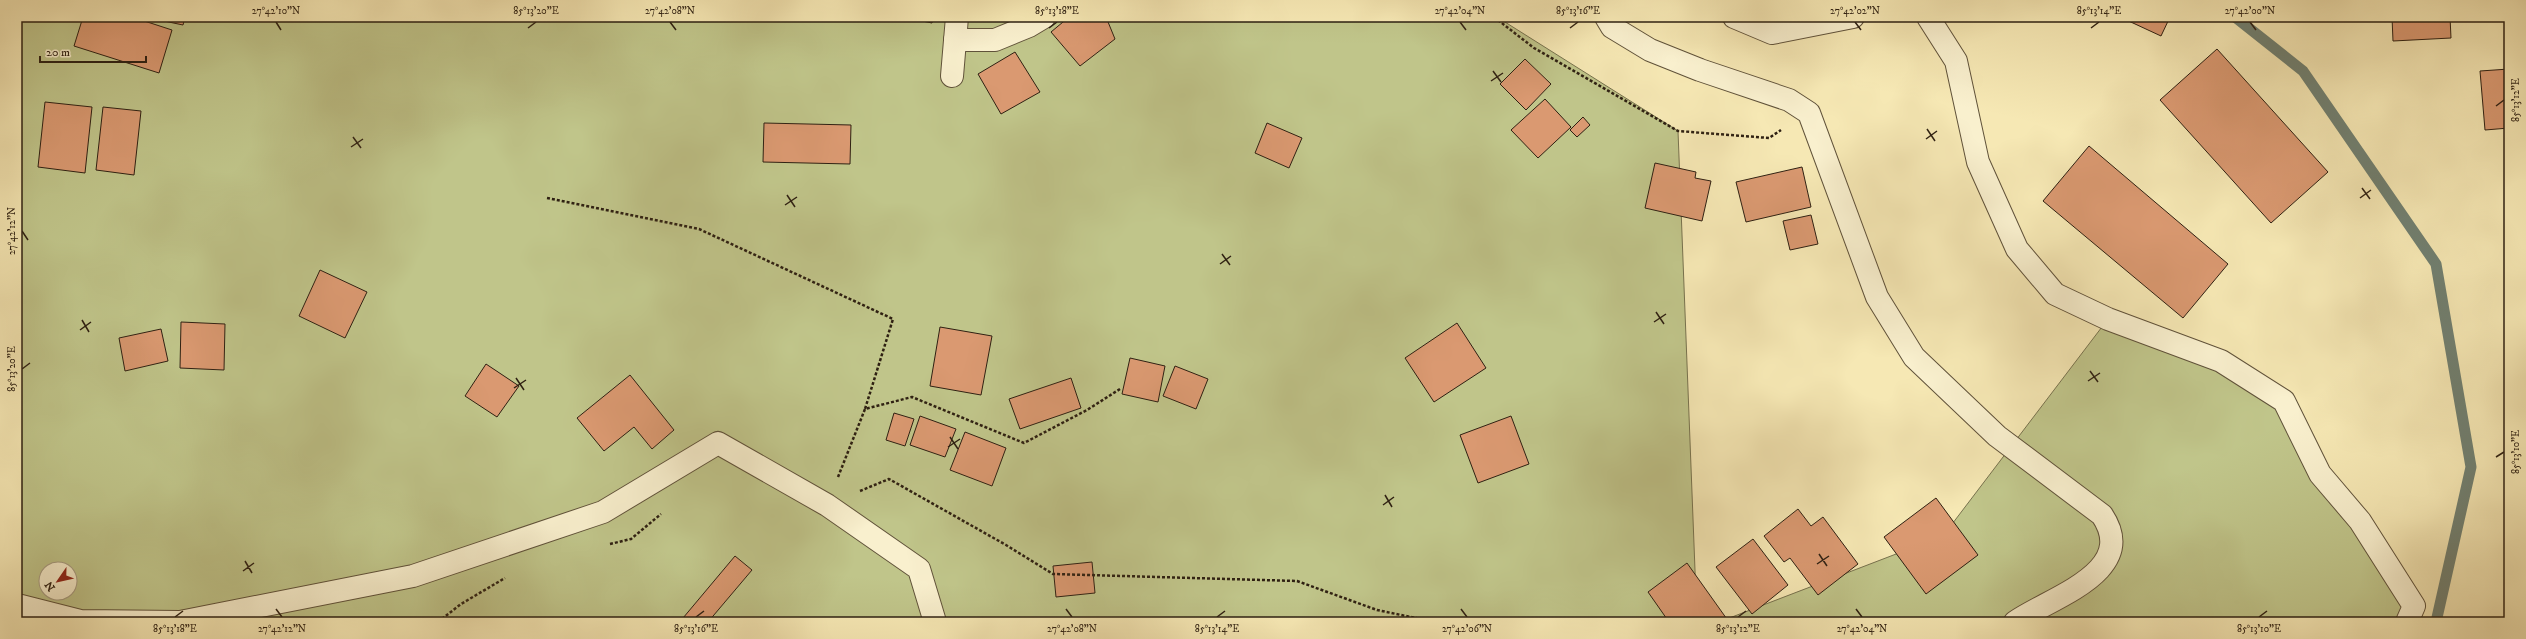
<svg xmlns="http://www.w3.org/2000/svg" width="2526" height="639" font-family="'IM FELL DW Pica',serif">
<style>
.green{fill:#c0c58a;stroke:#77724e;fill-rule:evenodd}
.lines{fill:none;stroke-linecap:round;stroke-linejoin:round}
.stream{stroke:#718071;stroke-width:11}
.building{fill:#da9971;stroke:#2e2012}
.minor-casing{stroke:#60523a;stroke-width:24}
.path{stroke:#2e2012;stroke-width:2.5;stroke-dasharray:3 2;stroke-linecap:butt}
.minor{stroke:#f9f0ce;stroke-width:22}
.ticks{fill:none;stroke:#2e2012;stroke-width:1.5}
.neatline{fill:none;stroke:#2e2012;stroke-width:1.5}
.ticks-label{font-size:10px;text-anchor:middle;fill:#2e2012}
</style>
<rect width="100%" height="100%" fill="#f6e8b4"/>
<filter id="stains"><feTurbulence type="fractalNoise" baseFrequency=".005" numOctaves="4"/><feColorMatrix values="0 0 0 0 .2 0 0 0 0 .09 0 0 0 0 .02 0 0 0 .5 -.17"/></filter>
<radialGradient id="worn" r=".72"><stop offset=".6" stop-color="#630" stop-opacity="0"/><stop offset="1" stop-color="#630" stop-opacity=".3"/></radialGradient>
<g class="green">
<path d="M17,17h1480l181,114 19,491h-1680zM46,569h24v24h-24z"/>
<path d="M2108,319l176,82 124,215 -5,6h-684l224,-86z"/>
</g>
<g class="lines">
<path class="stream" d="M2235,17l68,54 133,193 35,203 -35,155"/>
</g>
<g class="building">
<path d="M83,17h49l40,13 -13,43 -85,-27z"/>
<path d="M145,17h40l-2,8z"/>
<path d="M903,17h30l-1,6z"/>
<path d="M1069,17h37l9,22 -35,27 -29,-34z"/>
<path d="M2120,17h50l-9,19z"/>
<path d="M2392,17h58l1,21 -58,3z"/>
<path d="M2217,49l111,123 -57,51 -111,-123z"/>
<path d="M1015,52l25,40 -39,22 -23,-40z"/>
<path d="M1525,59l26,25 -25,26 -26,-26z"/>
<path d="M2509,69v59l-24,2 -5,-59z"/>
<path d="M1545,99l26,28 -33,31 -27,-28z"/>
<path d="M45,102l47,5 -7,66 -47,-6z"/>
<path d="M103,107l38,4 -7,64 -38,-5z"/>
<path d="M1583,117l7,8 -13,12 -7,-7z"/>
<path d="M764,123l87,2 -1,39 -87,-2z"/>
<path d="M1267,123l35,15 -13,30 -34,-15z"/>
<path d="M2089,146l139,118 -45,54 -140,-117z"/>
<path d="M1655,163l41,9 -1,6 16,3 -9,40 -57,-13z"/>
<path d="M1802,167l9,40 -65,15 -10,-40z"/>
<path d="M1811,215l7,29 -28,6 -7,-29z"/>
<path d="M320,270l47,22 -22,46 -46,-22z"/>
<path d="M181,322l44,2 -1,46 -44,-2z"/>
<path d="M1457,323l29,45 -52,34 -29,-44z"/>
<path d="M940,327l52,9 -11,59 -51,-9z"/>
<path d="M161,329l7,32 -43,10 -6,-33z"/>
<path d="M1130,358l35,8 -7,36 -36,-8z"/>
<path d="M486,364l33,22 -22,31 -32,-21z"/>
<path d="M1175,366l33,13 -12,30 -33,-13z"/>
<path d="M630,375l44,55 -22,19 -18,-22 -30,24 -27,-33z"/>
<path d="M1071,378l10,30 -61,21 -11,-30z"/>
<path d="M894,413l20,6 -9,27 -19,-6z"/>
<path d="M920,416l36,13 -11,28 -35,-12z"/>
<path d="M1511,416l18,48 -51,19 -18,-48z"/>
<path d="M965,432l41,16 -14,38 -42,-16z"/>
<path d="M1936,498l42,57 -52,39 -42,-57z"/>
<path d="M1798,509l13,17 12,-9 35,47 -40,31 -28,-37 -6,4 -20,-26z"/>
<path d="M1753,539l35,46 -36,29 -36,-47z"/>
<path d="M735,556l17,14 -44,52h-20l-5,-4z"/>
<path d="M1092,562l3,31 -39,4 -3,-31z"/>
<path d="M1687,563l42,59h-60l-21,-30z"/>
</g>
<g class="lines">
<defs>
<g id="minor">
<path d="M1606,17l6,10 38,23 50,20 89,30 20,13 68,184 37,60 83,79 105,79c38,57 -51,82 -87,107"/>
<path d="M1734,17l38,16 81,-16"/>
<path d="M1928,17l28,44 22,101 39,87 38,45 53,25 113,42 63,40 36,73 40,47 54,85 -7,16"/>
<path d="M955,40h40l34,-14 15,-9"/>
<path d="M952,76l5,-59"/>
<path d="M17,605l63,16 100,1 233,-46 190,-64 115,-69 109,62 92,64 16,53"/>
</g>
</defs>
<use href="#minor" class="minor-casing"/>
<g class="path">
<path d="M1494,17l40,31 144,83 91,7 12,-8"/>
<path d="M547,198l152,31 194,90 -28,90"/>
<path d="M838,477l27,-68 47,-12 112,46 63,-33 33,-21"/>
<path d="M860,491l29,-12 117,66 47,29 244,7 80,29 58,12"/>
<path d="M610,544l21,-5 30,-25"/>
<path d="M438,622l23,-18 44,-26"/>
</g>
<use href="#minor" class="minor"/>
</g>
<path class="ticks" d="M276,22l5,8M670,22l6,8M1460,22l6,8M1855,22l6,8M2250,22l6,8M528,28l8,-6M1049,28l8,-6M1570,28l8,-6M2091,28l8,-6M1493,71l8,11M1491,81l12,-8M2496,106l8,-6M1927,129l8,12M353,137l8,11M1926,139l11,-8M351,147l12,-8M2362,188l8,11M787,195l8,12M2360,198l11,-8M785,205l12,-8M22,231l6,9M1222,254l8,11M1220,264l11,-8M1656,312l8,12M82,320l7,12M1654,322l12,-8M80,330l11,-8M22,369l8,-6M2090,371l8,11M516,378l8,12M2088,381l12,-8M514,388l12,-8M950,437l8,12M948,447l12,-8M2496,457l8,-5M1385,495l7,12M1383,505l11,-8M1819,554l8,12M245,561l7,12M1817,564l12,-8M243,571l11,-8M276,609l6,8M1066,609l6,8M1461,609l6,8M1856,609l6,8M175,617l8,-6M696,617l8,-6M1217,617l8,-6M1738,617l8,-6M2259,617l8,-6"/>
<rect width="2526" height="639" fill="none" stroke="#f6e8b4" stroke-width="44"/>
<g transform="translate(58 581) rotate(236)"><circle r="19" fill="#f9f0ce" stroke="#a89d83"/>
<path d="M0-3L7 15L0 10L-7 15Z" fill="#8f2418"/>
<text y="-6" font-size="11" font-weight="bold" text-anchor="middle" fill="#2e2012">N</text>
</g>
<path d="M40 56v6h106v-6" fill="none" stroke="#2e2012" stroke-width="2"/>
<text x="46" y="56" font-size="12" fill="#2e2012" stroke="#f9f0ce" stroke-width="3" paint-order="stroke">20 m</text>
<rect x="22" y="22" width="2482" height="595" class="neatline"/>
<g class="ticks-label">
<text x="276" y="14">27°42'10"N</text>
<text x="536" y="14">85°13'20"E</text>
<text x="670" y="14">27°42'08"N</text>
<text x="1057" y="14">85°13'18"E</text>
<text x="1460" y="14">27°42'04"N</text>
<text x="1578" y="14">85°13'16"E</text>
<text x="1855" y="14">27°42'02"N</text>
<text x="2099" y="14">85°13'14"E</text>
<text x="2250" y="14">27°42'00"N</text>
<text transform="translate(2515 100) rotate(-90)" y="4">85°13'12"E</text>
<text transform="translate(11 231) rotate(-90)" y="4">27°42'12"N</text>
<text transform="translate(11 369) rotate(-90)" y="4">85°13'20"E</text>
<text transform="translate(2515 452) rotate(-90)" y="4">85°13'10"E</text>
<text x="175" y="632">85°13'18"E</text>
<text x="282" y="632">27°42'12"N</text>
<text x="696" y="632">85°13'16"E</text>
<text x="1072" y="632">27°42'08"N</text>
<text x="1217" y="632">85°13'14"E</text>
<text x="1467" y="632">27°42'06"N</text>
<text x="1738" y="632">85°13'12"E</text>
<text x="1862" y="632">27°42'04"N</text>
<text x="2259" y="632">85°13'10"E</text>
</g>
<rect width="100%" height="100%" filter="url(#stains)"/>
<rect width="100%" height="100%" fill="url(#worn)"/>
</svg>
